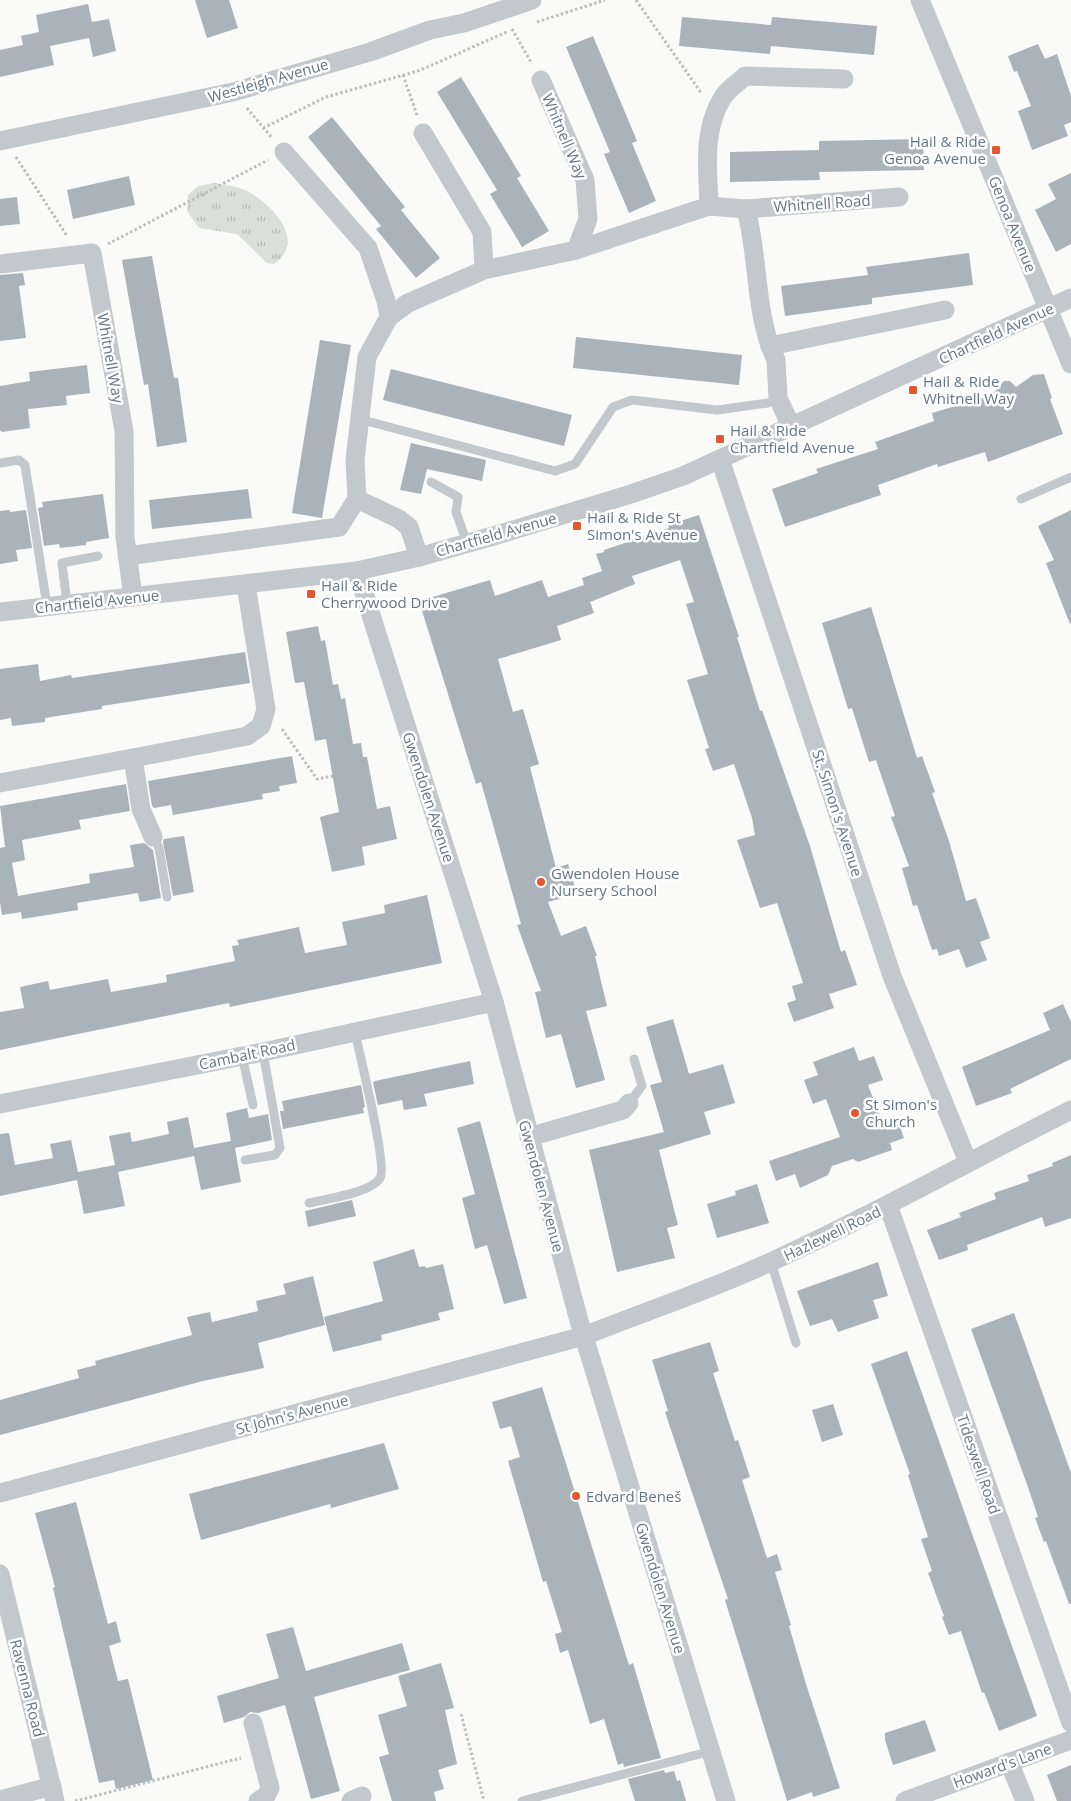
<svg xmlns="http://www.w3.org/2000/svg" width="1071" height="1801" font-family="'Open Sans',sans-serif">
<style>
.park{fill:url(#park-tufts)}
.building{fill:#aab3b9}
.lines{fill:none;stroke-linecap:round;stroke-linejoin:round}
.path{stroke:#bbbfc2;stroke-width:3;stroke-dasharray:2.5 2.5;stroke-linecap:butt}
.service{stroke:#c3c8cc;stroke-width:9}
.minor{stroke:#c3c8cc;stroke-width:19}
.poi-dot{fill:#e4572e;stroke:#fff;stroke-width:2}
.labels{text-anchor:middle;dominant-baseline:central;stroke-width:5;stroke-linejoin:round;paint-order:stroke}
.street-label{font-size:15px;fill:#657683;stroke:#fff}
.poi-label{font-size:15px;fill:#657683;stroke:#fff;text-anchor:start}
</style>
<defs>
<pattern id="park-tufts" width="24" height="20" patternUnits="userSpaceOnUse" patternTransform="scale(1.25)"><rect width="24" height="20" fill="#dadfd7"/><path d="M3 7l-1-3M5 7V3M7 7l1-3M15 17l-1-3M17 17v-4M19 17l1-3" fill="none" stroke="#b4b9b4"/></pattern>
</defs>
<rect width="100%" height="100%" fill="#fafaf8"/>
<path class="park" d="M215,183c10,2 21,3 30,7 26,13 63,50 29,74l-7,-1 -30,-29 -38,-6 -12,-17 1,-16 10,-9z"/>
<g class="building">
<path d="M195,0h34l9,28 -31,10z"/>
<path d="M88,4l4,18 17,-3 7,32 -23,6 -4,-19 -39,8 4,19 -54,12v-27l23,-5 -2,-9 18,-4 -3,-17z"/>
<path d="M682,17l89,8 1,-8 105,9 -3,29 -103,-9 -1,8 -91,-8z"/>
<path d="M593,36l44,105 -5,2 24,58 -27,12 -25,-59 6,-2 -44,-105z"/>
<path d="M1038,44l7,15 12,-5 14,42v26l-7,3 4,11 -36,14 -14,-39 13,-5 -14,-35 -3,1 -6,-16z"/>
<path d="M461,77l60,99 -4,2 32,53 -27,16 -32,-53 7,-4 -60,-98z"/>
<path d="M332,117l73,90 -4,3 39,48 -24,20 -40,-49 5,-3 -73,-89z"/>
<path d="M923,139l1,31 -105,2 1,8 -90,2v-30l89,-2v-9z"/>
<path d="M1071,173v71l-15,8 -21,-42 21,-11 -8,-15z"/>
<path d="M129,176l6,29 -62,14 -6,-29z"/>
<path d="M17,197l3,27 -20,2v-27z"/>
<path d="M969,253l4,32 -101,13v6l-87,12 -4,-30 87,-11 -2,-8z"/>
<path d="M152,256l22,122h4l9,64 -30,5 -9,-63 -4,1 -22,-125z"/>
<path d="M23,273l2,12 -6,1 7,52 -26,3v-66z"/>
<path d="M576,337l166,18 -3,30 -166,-17z"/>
<path d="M320,340l31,5 -29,173 -30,-5z"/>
<path d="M87,365l3,28 -24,3 1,9 -39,4 2,19 -28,4 -2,-2v-44l30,-5 -1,-9z"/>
<path d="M391,369l181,46 -8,31 -181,-46z"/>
<path d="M1044,374l8,24 -2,1 13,35 -75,28 -3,-10 -47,15 -1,-3 -59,21 3,10 -96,32 -13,-38 46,-16 -2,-4 62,-20 -3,-7 59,-21 -2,-8 60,-18 12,-14h6l6,6 17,-12z"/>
<path d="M411,443l75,17 -4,21 -55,-12 -6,25 -21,-4z"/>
<path d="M248,489l4,29 -100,11 -3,-29z"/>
<path d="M103,494l6,44 -23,4v3l-26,3 -1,-4 -15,2 -6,-38 5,-1 -1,-5z"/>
<path d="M10,510v2l16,-2 6,38 -16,2 2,11 -18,3v-53z"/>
<path d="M1071,510v113l-1,1 -24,-61 8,-3 -16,-34z"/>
<path d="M699,515l40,122h-2l23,74 2,-1 48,136 31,106 4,-2 12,35 -28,9 5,14 -40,14 -7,-19 9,-3 -4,-14 11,-3 -26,-80 -17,5 -23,-68 18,-5 -3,-17 -18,-54 -21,7 -8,-22 4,-1 -22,-68 21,-6 -22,-70 8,-2 -14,-42 -48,16 3,8 -45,18 4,11 -37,13 4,14 -63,19 15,53 10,-3 16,55 -9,3 26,101 12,-4 9,30 -29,8 13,34 25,-10 11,30h-2l12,50 -21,5 19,69 -29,8 -15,-54 -15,4 -11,-46 6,-1 -24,-66 4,-1 -40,-142 -5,2 -57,-183 71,-21 5,16 47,-16 6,17 36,-12 -2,-7 20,-7 -6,-17 8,-2v-2l65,-22 -1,-3z"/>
<path d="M871,607l46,151 5,-2 13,36 -3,1 17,48 17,60 10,-3 14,40 -10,4 7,18 -21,8 -7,-19 -20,7 -2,-7 -5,1 -15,-45 -4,1 -11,-38 7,-2 -18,-49 4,-1 -19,-56 -7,2 -17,-54 -4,1 -26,-86z"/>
<path d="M318,626l3,15 4,-1 8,45 5,-1 3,15 4,-1 8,46 8,-1 2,14h4l10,52 13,-3 7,33 -35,8 3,18 -33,7 -12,-55 19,-5 -13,-73 -11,2 -11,-59 -9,1 -9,-51z"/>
<path d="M245,652l5,31 -148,23v3l-57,9v4l-33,4 -1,-8 -11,2v-51l38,-5 2,17 31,-6 1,3z"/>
<path d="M292,756l5,27 -18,3 1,5 -18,3 1,5 -90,16 -2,-10 -17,3 -2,-2 -4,-25z"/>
<path d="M126,784l4,27 -51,9 2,9 -59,11 3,20 -13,3 6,33 72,-13 -1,-9 45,-7 -4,-22 14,-2 9,7 8,48 -21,4 -2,-9 -61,10 1,7 -56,9 -1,-7 -19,3 -2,-13v-54l5,-1 -5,-41z"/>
<path d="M184,836l10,56 -21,4 -10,-54 1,-3z"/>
<path d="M427,895l15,68 -212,44 -1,-4 -229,47v-38l24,-4 -4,-21 28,-6 2,9 58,-11 3,13 56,-10 -1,-7 69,-14 -3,-15 7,-1 -2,-5 62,-13 6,26 42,-8 -5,-23 43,-9 -1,-8z"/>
<path d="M1063,1004l8,18v37l-61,30 2,4 -36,13 -14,-39 88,-37 -7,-17z"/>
<path d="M673,1019l16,55 34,-10 12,39 -31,9 7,22 -52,16 19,75 -11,3 8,30 -58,14 -28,-122 75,-18 -14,-47 12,-3 -16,-55z"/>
<path d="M854,1047l5,14 15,-5 9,24 -15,5 16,42 14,-5 6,16 -14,5 2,7 -34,12 -5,-3 -21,7 -4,9 -28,13 -5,-14 -19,7 -7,-20 71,-24 -14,-38 -13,5 -9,-24 14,-5 -5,-13z"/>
<path d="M470,1061l4,23 -50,10 3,12 -23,4 -2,-10 -24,5 -5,-22 2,-2z"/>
<path d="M361,1085l4,22 -2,1 1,5 -81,16 -3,-18h4l-2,-10z"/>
<path d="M247,1108l2,10 19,-4 4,26 -37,8 6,34 -40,8 -7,-34 -76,16 7,34 -41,8 -7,-34 -77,16v-62l9,-1 6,32 38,-7 -3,-14 21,-4 7,32 37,-7 -6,-29 21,-4 2,10 37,-8 -2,-12 21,-5 6,31 37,-7 -5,-28z"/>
<path d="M480,1121l47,177 -23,6 -17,-59 -12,4 -13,-51 13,-4 -18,-66z"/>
<path d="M1071,1155v63l-26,9 -3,-10 -75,28 1,5 -29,10 -12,-30 34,-13 -2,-4 37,-14 -2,-6 35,-12 -2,-6 26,-9 -1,-3z"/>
<path d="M757,1184l12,39 -52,15 -10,-34 29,-9 -1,-4z"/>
<path d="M352,1200l4,16 -48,11 -3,-16z"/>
<path d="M414,1249l5,18 6,-1 1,2 17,-4 11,45 -16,4 2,7 -59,15 1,5 -49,12 -9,-35 59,-16 -10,-39z"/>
<path d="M878,1262l10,34 -15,4 6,18 -41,14 -6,-13 -22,7 -13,-35z"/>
<path d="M313,1276l12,49 -67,18 6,25 -61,13 -203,54v-35l79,-22 -2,-8 19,-5 -1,-4 97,-26 -5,-18 23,-5 2,10 46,-11 -2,-10 30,-7 -3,-10z"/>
<path d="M1014,1313l57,160v131h-2l-23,-63 -2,1 -9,-24 3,-1 -9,-27 -58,-161z"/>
<path d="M710,1342l9,29 -6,2 22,68 3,-1 12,37 -8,3 25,78 10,-4 5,16 -7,2 16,53 -2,1 17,58 34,104 -27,9 -1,-5 -25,9 -62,-201 3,-1 -51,-151 -12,-36 3,-1 -16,-51z"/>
<path d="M907,1351l130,365 -38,15 -15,-39 -2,1 -21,-62 -12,4 -7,-18 2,-1 -16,-43 4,-2 -11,-32 7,-2 -20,-62 2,-1 -39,-110z"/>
<path d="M542,1387l87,278 4,-2 28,95 -37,9 -1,-4 -5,2 -14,-46 -14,5 -22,-74 -8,3 -5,-19 7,-2 -16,-51 -3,1 -35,-121 12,-4 -9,-31 -11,3 -8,-27z"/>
<path d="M833,1404l10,31 -21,7 -10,-32z"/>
<path d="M384,1443l15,46 -68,19 -1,-4 -129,36 -12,-46z"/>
<path d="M76,1502l32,122 8,-3 5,21 -12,4 9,35 10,-2 25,101 -37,9 -2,-9 -15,3 -46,-195 2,-1 -20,-74z"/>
<path d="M293,1627l13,44 96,-28 8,27 -96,27 26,94 -29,8 -26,-94 -27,8 -8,-1 -6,5 -20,6 -7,-27 62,-18 -13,-44z"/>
<path d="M441,1663l13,45 -9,2 12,54 -19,6 6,19 -10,3 2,9h-44l-13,-44 10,-3 -11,-39 29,-9 -9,-30z"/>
<path d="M925,1720l11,31 -43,14 -8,-25v-7z"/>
<path d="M1071,1765v36h-14l-10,-26z"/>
<path d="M664,1770l1,3 9,-2 3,10 3,-1 6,21h-51l-7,-22z"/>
</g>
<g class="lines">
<g class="path">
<path d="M636,0l66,94"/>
<path d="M537,22l68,-22"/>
<path d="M512,29l20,35"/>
<path d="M403,75l14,40"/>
<path d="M247,108l25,30"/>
<path d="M263,128l63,-31 92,-26 89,-39"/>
<path d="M16,157l51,79"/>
<path d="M108,244l160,-84"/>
<path d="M282,729l35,50 16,-3"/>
<path d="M461,1714l23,87"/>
<path d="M75,1801l166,-43"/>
</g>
<g class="service">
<path d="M359,419l196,52 20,-7 38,-57 19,-7 85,10 51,-7 10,-5"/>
<path d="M0,463l19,-3 6,5 22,141"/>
<path d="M431,482l27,15 -2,15 11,31"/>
<path d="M1021,499l50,-22"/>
<path d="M67,604l-5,-41 36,-7"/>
<path d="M153,837l6,11 8,49"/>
<path d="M242,1056l11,49"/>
<path d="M629,1103l13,-17 -8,-27"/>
<path d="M245,1160l30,-5 5,-7 -17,-96"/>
<path d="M309,1203c17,-4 62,-10 71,-25 8,-12 -21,-125 -25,-146"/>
<path d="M771,1262l25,81"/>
<path d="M522,1801l189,-50"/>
</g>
<g class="minor">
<path d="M920,0l151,364"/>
<path d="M0,141l233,-49 137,-40 60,-22 34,-7 68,-23"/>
<path d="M284,152l84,96 18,53 3,16"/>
<path d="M709,206l37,3c12,45 9,93 24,137"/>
<path d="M746,209l153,-12"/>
<path d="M576,250l133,-44c-1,-37 -7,-76 14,-109 5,-8 15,-14 22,-21l99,3"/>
<path d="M0,264l92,-11 32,178 1,106 8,60"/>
<path d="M484,270l92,-20 12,-31 -3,-39 -44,-100"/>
<path d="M791,426l-13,-28 -2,-38 -6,-14 175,-36"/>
<path d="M720,459l172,517 76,186"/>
<path d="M127,556l212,-29 18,-28"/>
<path d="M419,557l-10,-30 -10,-8 -42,-20 -2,-39 12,-103 22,-40 19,-14 76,-33 -2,-38 -59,-99"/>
<path d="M357,571l137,431 84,315 148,484"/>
<path d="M0,612l357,-41 62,-14 81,-23 131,-40 52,-18 388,-178"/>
<path d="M0,783l133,-25"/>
<path d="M153,837l-12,-28 -8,-51 114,-22 14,-10 5,-17 -20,-124"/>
<path d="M0,1104l263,-52 231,-50"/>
<path d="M529,1137l94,-27 6,-7"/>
<path d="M888,1205l183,518"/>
<path d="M0,1493l584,-157c64,-26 130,-47 193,-77 100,-46 196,-100 294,-149"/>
<path d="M0,1574l55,227"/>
<path d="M253,1723l17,65 -4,8 -8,5"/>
<path d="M1009,1762l16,39"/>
<path d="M0,1800l52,-14"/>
<path d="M351,1801l11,-5"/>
<path d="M905,1801l166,-61"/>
</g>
</g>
<g class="poi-dot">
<rect x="991" y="145" width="10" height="10" rx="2.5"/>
<rect x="908" y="385" width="10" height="10" rx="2.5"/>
<rect x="715" y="434" width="10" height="10" rx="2.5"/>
<rect x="572" y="521" width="10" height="10" rx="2.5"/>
<rect x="306" y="589" width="10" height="10" rx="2.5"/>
<circle cx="541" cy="882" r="5"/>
<circle cx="855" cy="1113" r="5"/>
<circle cx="576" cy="1496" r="5"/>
</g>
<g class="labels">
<g class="street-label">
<text transform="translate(268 80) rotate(-16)">Westleigh Avenue</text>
<text transform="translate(565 136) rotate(67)">Whitnell Way</text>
<text transform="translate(822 203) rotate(-4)">Whitnell Road</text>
<text transform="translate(1013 224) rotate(68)">Genoa Avenue</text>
<text transform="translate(996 333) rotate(-25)">Chartfield Avenue</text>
<text transform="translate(111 358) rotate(80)">Whitnell Way</text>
<text transform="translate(496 534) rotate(-16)">Chartfield Avenue</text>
<text transform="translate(97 601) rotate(-6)">Chartfield Avenue</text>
<text transform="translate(429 797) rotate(72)">Gwendolen Avenue</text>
<text transform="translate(838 813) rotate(72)">St. Simon's Avenue</text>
<text transform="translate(247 1054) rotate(-12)">Cambalt Road</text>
<text transform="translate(542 1186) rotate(75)">Gwendolen Avenue</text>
<text transform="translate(832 1233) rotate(-26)">Hazlewell Road</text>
<text transform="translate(292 1414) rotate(-15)">St John's Avenue</text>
<text transform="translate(979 1464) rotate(71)">Tideswell Road</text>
<text transform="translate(661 1588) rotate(73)">Gwendolen Avenue</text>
<text transform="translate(28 1688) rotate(76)">Ravenna Road</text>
<text transform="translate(1002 1765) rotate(-20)">Howard's Lane</text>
</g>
<g class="poi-label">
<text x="986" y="141" text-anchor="end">Hail &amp; Ride<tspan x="986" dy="17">Genoa Avenue</tspan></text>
<text x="923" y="381">Hail &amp; Ride<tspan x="923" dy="17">Whitnell Way</tspan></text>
<text x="730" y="430">Hail &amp; Ride<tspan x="730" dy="17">Chartfield Avenue</tspan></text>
<text x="587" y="517">Hail &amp; Ride St<tspan x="587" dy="17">Simon's Avenue</tspan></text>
<text x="321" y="585">Hail &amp; Ride<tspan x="321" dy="17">Cherrywood Drive</tspan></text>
<text x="551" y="873">Gwendolen House<tspan x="551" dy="17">Nursery School</tspan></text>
<text x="865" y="1104">St Simon's<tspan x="865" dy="17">Church</tspan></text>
<text x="586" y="1496">Edvard Beneš</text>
</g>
</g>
</svg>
